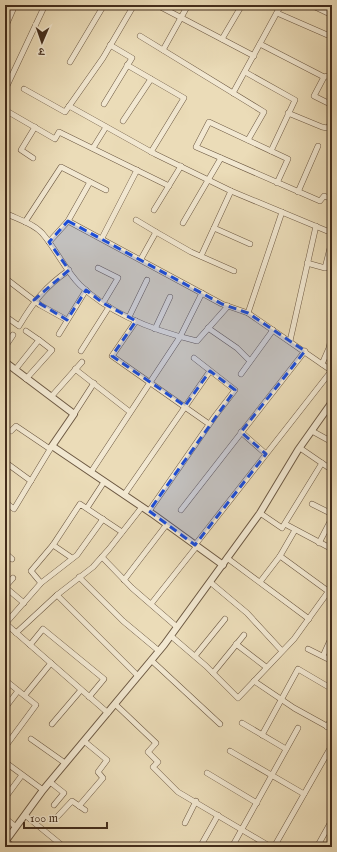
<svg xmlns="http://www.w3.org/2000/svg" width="337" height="852" font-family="'IM FELL English','Noto Serif Devanagari',serif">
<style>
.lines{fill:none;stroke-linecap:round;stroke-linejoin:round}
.minor-casing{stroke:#6d5943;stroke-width:6}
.tertiary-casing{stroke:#6d5943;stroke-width:8}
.minor{stroke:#f2e8d1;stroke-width:5}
.tertiary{stroke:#f2e8d1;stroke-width:6}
.marked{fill:#1d4ed8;fill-opacity:0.2;stroke:#1d4ed8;stroke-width:3;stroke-dasharray:8 5;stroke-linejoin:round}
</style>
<rect width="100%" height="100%" fill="#ebdcb8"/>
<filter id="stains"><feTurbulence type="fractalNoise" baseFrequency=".005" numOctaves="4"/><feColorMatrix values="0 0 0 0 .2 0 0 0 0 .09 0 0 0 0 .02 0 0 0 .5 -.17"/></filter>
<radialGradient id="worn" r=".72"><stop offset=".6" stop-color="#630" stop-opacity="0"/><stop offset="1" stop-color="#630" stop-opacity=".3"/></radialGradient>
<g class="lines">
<defs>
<g id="minor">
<path d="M157,5l97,51"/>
<path d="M311,5l21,10"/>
<path d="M63,6l1,-1"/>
<path d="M277,13l55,24"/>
<path d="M5,28l10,-23"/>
<path d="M140,36l124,76 -16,28"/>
<path d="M222,39l20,-34"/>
<path d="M260,44l64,33 6,-2 2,-3"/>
<path d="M163,50l25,-45"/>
<path d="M70,62l34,-57"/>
<path d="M127,65l57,33 -33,54"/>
<path d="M245,72l50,28 -24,51"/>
<path d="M324,77l-10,19 18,9"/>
<path d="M6,88l39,-83"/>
<path d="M24,89l41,23 38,-54 31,-53"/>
<path d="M233,93l48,-88"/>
<path d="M104,104l28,-46 -22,-13"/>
<path d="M69,106l86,48 76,37 101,42"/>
<path d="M5,110l50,29 4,-7 110,54"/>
<path d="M288,113l34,14 10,2"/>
<path d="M123,121l28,-42"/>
<path d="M328,128l4,-8"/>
<path d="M93,148l13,-21"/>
<path d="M33,158l-12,-8 14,-23"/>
<path d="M277,183l11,-24 -79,-37 -13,25 124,54 4,-5 8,3"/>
<path d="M5,187v2"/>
<path d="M298,192l20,-46"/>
<path d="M154,210l27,-44"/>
<path d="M5,213c12,6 28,10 37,20 14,16 23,37 38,52 31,30 75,46 117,56l31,-35"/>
<path d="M136,220l20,12"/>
<path d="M68,221l154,83 26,9 84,58"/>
<path d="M25,222l36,-55 45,23"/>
<path d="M183,223l38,-65"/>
<path d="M214,228l36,16"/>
<path d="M102,238l35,-68"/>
<path d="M49,242l19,-21 22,-39"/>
<path d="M201,256l30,-65"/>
<path d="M141,259l15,-27 35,20 43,19"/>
<path d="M307,263l18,5 7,-28"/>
<path d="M98,268l20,10 -15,25"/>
<path d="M5,278l35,27 27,15"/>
<path d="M248,313l34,-101"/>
<path d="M5,316l14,10c15,-25 26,-39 50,-56"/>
<path d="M129,317l18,-37"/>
<path d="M136,321l-24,35 97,68"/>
<path d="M208,328l29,20 13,13"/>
<path d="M155,329l15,-32"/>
<path d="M26,331l13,9"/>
<path d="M59,334l27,-44"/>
<path d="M290,341l26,-115"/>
<path d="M5,347l8,-12"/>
<path d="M81,351l28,-44"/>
<path d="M322,364l7,-16 3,-14"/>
<path d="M75,369l55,43"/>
<path d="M15,370l24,-30 13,10 -26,29"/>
<path d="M241,374l32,-44"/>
<path d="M51,397l31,-35"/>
<path d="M326,411l6,3"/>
<path d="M74,414l20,-31"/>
<path d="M11,431l5,-5 34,23"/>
<path d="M312,431l20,11"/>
<path d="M241,432l25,22"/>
<path d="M300,448l32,22"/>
<path d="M5,462l26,19"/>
<path d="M91,472l89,-135 22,-44"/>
<path d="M124,495l86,-124"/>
<path d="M5,502l9,7 38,-63"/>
<path d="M312,504l20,10"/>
<path d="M87,508l17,-26"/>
<path d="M181,510l124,-159"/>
<path d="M149,511l66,-95 20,-26 -41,-32"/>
<path d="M260,513l22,15 40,-65"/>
<path d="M285,524l47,25"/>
<path d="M319,543l13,-25"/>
<path d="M53,545l19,13"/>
<path d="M195,545l137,-175"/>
<path d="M5,553l7,6"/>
<path d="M280,556l52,38"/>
<path d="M102,557l30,31 45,39"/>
<path d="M227,558l82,61"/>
<path d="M79,577l44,44 36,30"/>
<path d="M124,580l43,-56"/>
<path d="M210,582l37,31 35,38"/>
<path d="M260,582l20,-26 15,-26"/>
<path d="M41,583l-10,-12 22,-26 27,-41 42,28"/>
<path d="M5,587l19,16"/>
<path d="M5,587l8,-9"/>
<path d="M57,595l81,81"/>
<path d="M151,604l46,-58"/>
<path d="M5,623l103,90"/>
<path d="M5,624l36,-41 36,-28 26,-36"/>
<path d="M16,633l41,-38 36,-28 16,-18 33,-42"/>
<path d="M171,636l35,30 32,32 56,-59 34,-47"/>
<path d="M236,644l30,23"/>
<path d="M30,645l13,-16 61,50 -15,18"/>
<path d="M308,649l24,12"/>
<path d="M195,656l30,-37"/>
<path d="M323,656l9,-20"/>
<path d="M151,660l69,64"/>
<path d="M213,673l31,-38"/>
<path d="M5,680l31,25 -31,42"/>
<path d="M254,681l40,27 38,21"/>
<path d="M25,695l26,-32"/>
<path d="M115,704l41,39 -8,9 10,10 -5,5 25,25 93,55"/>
<path d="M5,708l13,-17"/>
<path d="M242,723l44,26"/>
<path d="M52,724l29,-34"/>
<path d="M327,727l5,-9"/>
<path d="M262,735l36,-66 34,20"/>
<path d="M31,739l34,24"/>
<path d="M230,751l74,43"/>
<path d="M5,762l38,28"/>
<path d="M207,773l50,30"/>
<path d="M50,782l14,11 -10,12"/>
<path d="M5,798l17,-23"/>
<path d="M79,806l24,-28 -5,-6 9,-12 -23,-19"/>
<path d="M25,815l39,32"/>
<path d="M58,816l14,-15 13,9"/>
<path d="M5,818l11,9"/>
<path d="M185,823l11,-22"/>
<path d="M6,841l8,6"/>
<path d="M160,847h1"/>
<path d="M200,847l18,-32"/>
<path d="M232,847l66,-119"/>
<path d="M274,847l58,-102"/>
<path d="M317,847l15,-27"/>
</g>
<g id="tertiary">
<path d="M5,362l69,52 -22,32 102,69 69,50"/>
<path d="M5,842l38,-52 121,-145 96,-132 38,-63 34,-48"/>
</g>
</defs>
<use href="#minor" class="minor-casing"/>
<use href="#tertiary" class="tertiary-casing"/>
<use href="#minor" class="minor"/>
<use href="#tertiary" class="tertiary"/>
</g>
<path class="marked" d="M68,221l154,83 26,9 57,38 -64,81 25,22 -71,91 -46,-34 86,-121 -25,-19 -25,35 -73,-50 24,-35 -33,-18 -17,-13 -19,30 -33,-20 35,-30 -20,-28z"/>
<rect width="337" height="852" fill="none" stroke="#ebdcb8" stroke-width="20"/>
<rect x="6" y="6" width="325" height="840" fill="none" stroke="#432d1c" stroke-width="2"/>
<rect x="10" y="10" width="317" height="832" fill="none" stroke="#432d1c"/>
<g transform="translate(42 42) rotate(182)" stroke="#f2e8d1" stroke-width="3" paint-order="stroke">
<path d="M0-3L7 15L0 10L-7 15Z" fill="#432d1c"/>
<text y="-6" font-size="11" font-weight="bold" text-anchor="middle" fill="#432d1c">उ</text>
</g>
<path d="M24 822v6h83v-6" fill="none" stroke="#432d1c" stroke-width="2"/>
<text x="30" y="822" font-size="12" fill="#432d1c" stroke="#f2e8d1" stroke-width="3" paint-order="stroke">100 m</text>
<rect width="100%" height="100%" filter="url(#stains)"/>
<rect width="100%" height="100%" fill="url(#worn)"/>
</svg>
